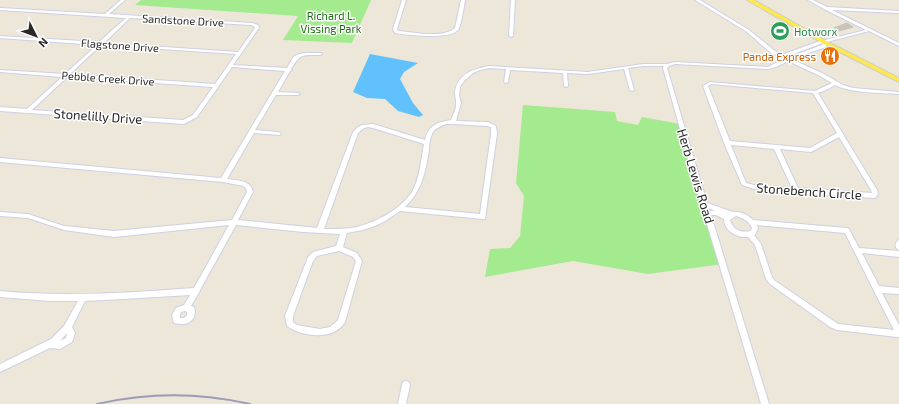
<svg xmlns="http://www.w3.org/2000/svg" width="899" height="404" font-family="'Exo 2',sans-serif">
<style>
.green{fill:#a4ea8f}
.water{fill:#60c1fc}
.building{fill:#c8c4b9;stroke:#c9c3b3}
.lines{fill:none;stroke-linecap:round;stroke-linejoin:round}
.minor-casing{stroke:#ced0e4;stroke-width:2}
.major-casing{stroke:#ccc;stroke-width:2}
.minor{fill:#fff;fill-rule:evenodd}
.major{fill:#ffe94d;fill-rule:evenodd}
.rail{stroke:#9c9cb6;stroke-width:2}
.labels{text-anchor:middle;dominant-baseline:central;stroke-width:3;stroke-linejoin:round;paint-order:stroke}
.far-park-label{font-size:11px;fill:#1b6e12;stroke:#fff}
.far-street-label{font-size:11px;fill:#292929;stroke:#fff}
.far-leisure-label{font-size:11px;fill:#27864d;stroke:#fff;text-anchor:start}
.far-food-label{font-size:11px;fill:#c56008;stroke:#fff;text-anchor:end}
.street-label{font-size:13px;fill:#292929;stroke:#fff}
</style>
<rect width="100%" height="100%" fill="#ede7d9"/>
<g class="green">
<path d="M141,0h230l-19,43 -69,-3 15,-24 -163,-11z"/>
<path d="M523,105l92,7 2,9 21,4 4,-8 38,7 43,140 -75,10 -75,-13 -88,16 5,-28 20,-1 10,-12 4,-40 -8,-13z"/>
</g>
<path class="water" d="M370,54l48,9 -14,9 -4,7 13,24 10,12 -4,2 -21,-6 -13,-12 -18,-1 -14,-6z"/>
<path class="building" d="M847,23l6,4 -14,4 -5,-3z"/>
<g class="lines">
<defs>
<g id="minor">
<path d="M121,0h4l-16,14 143,9 6,2 1,3 -26,37 54,3 7,-12 9,-3h19v1l-2,1c-18,0 -19,-2 -29,14l1,1 -2,1 -12,21 20,1 2,1 -2,1h-22l-21,35 23,2 2,1 1,1 -1,1 -26,-2 -27,46c11,2 23,0 26,13l-15,28 79,8 36,-96 5,-5 4,-2 11,-1 52,16c3,-14 12,-18 26,-20 2,-5 6,-12 5,-18 0,-3 -1,-6 -1,-9 1,-19 19,-24 34,-27l99,6 55,-8h24l8,-2 93,5 16,-8 -13,-6 -24,-21 -52,-32h5l49,30 26,21 9,4v-1l33,-12 49,-12 -42,-21 -16,-9h5l14,7 72,4v2l-67,-3 67,33v3l-30,-15 -42,11 -1,5 -35,12 31,14 21,12 10,3 46,4v2c-18,-1 -48,-1 -64,-9l-7,4 -10,4 59,97 1,4 -3,4h-2l-119,-9 -12,-4 -18,-42 -21,-57 7,-4 105,9 17,-8 -14,-8 -30,-14 -12,6 -8,2 -93,-5 -6,2 -2,2 40,135 26,9c7,-1 15,3 20,8l94,8 2,1 10,19 40,3v6l-37,-4 17,33 20,2v6l-17,-1 17,32v12h-2l-60,-7 -7,-3 -60,-43 -4,-5 -11,-34 -7,-8c-11,1 -24,-6 -24,-18l-8,-4h-5l58,189h-8l-60,-200 -38,-136 1,-2h-21l-15,2 6,22 -2,1 -2,-1 -6,-21 -36,5 -21,-1 1,13 -2,1 -2,-1 -1,-13 -53,-3 -2,12 -2,1 -2,-1 2,-13 -17,-1 -9,2 -7,3 -8,7 -5,7 -1,8 2,8 -5,18 32,1 8,4 1,8 -12,85h-2l-83,-8 -15,10 -10,5 -12,4 -16,3 -4,14 14,6 5,8 -17,61c-11,19 -43,15 -58,4l-2,-10 23,-59 5,-5 23,-6 4,-12 -37,-2 -67,-7 -36,65 -1,3 -1,1 -7,12 3,1c4,13 -7,20 -20,16l-2,-8 4,-7 8,-3 6,-10 -67,4 -38,2 -13,26 3,6 -3,9 -12,7 -10,-1 -50,24v-8l51,-25 13,-13 14,-25h-28l-50,-4v-6c65,6 129,2 194,-3l35,-63 -115,12 -50,-7 -36,-12 -28,-2v-4l28,2 36,12 50,5 118,-11 15,-28 -1,-4 -3,-2 -20,-4 -223,-20v-4l221,20 64,-107 -53,-4 -35,50 -13,7 -184,-13v-4l27,2 35,-32 -62,-5v-2l65,4 32,-29 -97,-7v-2l99,6 27,-24 -126,-8v-2l105,6zM130,18l121,7 4,2v1l-17,24 -134,-9zM823,43l-1,2 -33,12 -1,-1zM101,45l135,9 -21,30 -145,-10zM67,77l146,10 -20,28 -10,5 -151,-10zM711,84l102,9 24,40 -27,15 -80,-7 -22,-55zM446,124h7l34,2 4,1v7l-11,80 -75,-7c17,-16 20,-34 24,-56 0,-6 1,-14 4,-19 3,-4 8,-6 13,-8zM368,127l5,1 51,16c-3,15 -4,34 -12,48 -13,19 -39,32 -60,36 -10,1 -19,1 -28,1l34,-96 6,-5zM839,137l32,53 1,3 -74,-5 -18,-39 31,3zM731,145l43,4 18,39 -38,-3 -8,-2zM708,208l7,3h-6zM736,216c7,2 13,5 16,12l-1,3c-10,2 -18,-1 -21,-11zM757,225l88,8 29,58 20,39 -56,-6 -64,-44 -2,-3 -11,-33 -7,-9h1l3,-7zM339,251l14,6 3,4 -18,59 -8,7 -10,2 -23,-4 -4,-3v-6l20,-55 4,-5zM185,311l2,1v3l-3,3h-4v-3l1,-3zM67,333l-1,5 -6,3z"/>
<path d="M402,0h4l-9,29 1,2c16,1 44,8 57,-3l6,-28h4c-1,6 -4,27 -7,30 -8,10 -51,5 -63,3l-2,-4z"/>
<path d="M511,0h4l-2,36 -2,1 -2,-1z"/>
<path d="M899,240v10l-2,-1c-2,-3 -2,-5 0,-8z"/>
<path d="M406,381l3,1 1,3 -4,19h-8l4,-19 1,-3z"/>
</g>
<path id="major" d="M747,0h7l74,42 71,36v4l-75,-38z"/>
</defs>
<use href="#minor" class="minor-casing"/>
<use href="#major" class="major-casing"/>
<use href="#minor" class="minor"/>
<use href="#major" class="major"/>
<path class="rail" d="M97,404c52,-12 101,-12 153,0"/>
</g>
<defs>
<symbol id="stadium-disc" viewBox="-11 -11 22 22"><circle r="9.5" fill="#2e9e5b" stroke="#fff"/><path d="M0-5a6.5 5 0 1 0 0 10a6.5 5 0 1 0 0-10ZM-3.5-1.8h7v3.6h-7Z" fill="#fff"/></symbol>
<symbol id="restaurant-disc" viewBox="-11 -11 22 22"><circle r="9.5" fill="#e8710a" stroke="#fff"/><path d="M-5-6h1v4h1v-4h1v4h1v-4h1v5L-1.5 .5V6h-2V.5L-5-1ZM5-6V6H3V1.5H1.5Q1.5-4 5-6Z" fill="#fff"/></symbol>
</defs>
<g fill-rule="evenodd">
<use href="#stadium-disc" x="769" y="20" width="22" height="22"/>
<use href="#restaurant-disc" x="819" y="45" width="22" height="22"/>
</g>
<g class="labels">
<g class="far-park-label">
<text x="331" y="15">Richard L.<tspan x="331" dy="13">Vissing Park</tspan></text>
</g>
<g class="far-street-label">
<text transform="translate(183 20) rotate(3)">Sandstone Drive</text>
<text transform="translate(120 45) rotate(4)">Flagstone Drive</text>
<text transform="translate(108 78) rotate(4)">Pebble Creek Drive</text>
</g>
<g class="far-leisure-label">
<text x="794" y="31">Hotworx</text>
</g>
<g class="far-food-label">
<text x="816" y="56">Panda Express</text>
</g>
<g class="street-label">
<text transform="translate(98 116) rotate(4)">Stonelilly Drive</text>
<text transform="translate(696 176) rotate(73)">Herb Lewis Road</text>
<text transform="translate(809 191) rotate(4)">Stonebench Circle</text>
</g>
</g>
<g transform="translate(36 36) rotate(132)" stroke="#ffffff" stroke-width="3" paint-order="stroke">
<path d="M0-3L7 15L0 10L-7 15Z" fill="#292929"/>
<text y="-6" font-size="11" font-weight="bold" text-anchor="middle" fill="#292929">N</text>
</g>
</svg>
